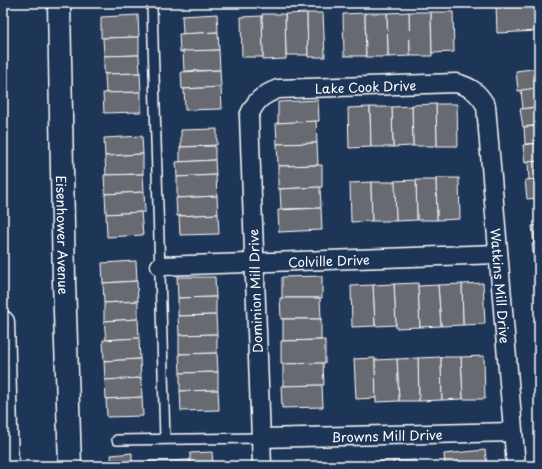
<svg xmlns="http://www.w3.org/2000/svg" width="542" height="469" font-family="'Playpen Sans',sans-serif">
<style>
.building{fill:#686a71;stroke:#fff}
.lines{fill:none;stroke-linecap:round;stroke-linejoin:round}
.service-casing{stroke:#fff;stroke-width:12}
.minor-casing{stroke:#fff;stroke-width:21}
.secondary-casing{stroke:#fff;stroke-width:25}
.service{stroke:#1d3557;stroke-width:9}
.minor{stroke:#1d3557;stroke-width:18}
.secondary{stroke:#1d3557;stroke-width:22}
.labels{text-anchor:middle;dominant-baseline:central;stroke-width:3;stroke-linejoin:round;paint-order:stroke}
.street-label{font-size:13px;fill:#fff;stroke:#1d3557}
</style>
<rect width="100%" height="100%" fill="#1d3557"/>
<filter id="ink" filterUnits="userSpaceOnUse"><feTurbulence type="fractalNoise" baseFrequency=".025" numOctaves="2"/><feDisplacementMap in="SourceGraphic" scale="8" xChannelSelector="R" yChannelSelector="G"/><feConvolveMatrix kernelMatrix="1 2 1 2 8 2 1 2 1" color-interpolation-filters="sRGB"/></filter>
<g filter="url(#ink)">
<g class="building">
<path d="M496,3h43v28l-42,2z"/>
<path d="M409,12h22l1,44h-22z"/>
<path d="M409,12l1,44 -22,1 -1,-44z"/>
<path d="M431,12h22l1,40 -22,1z"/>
<path d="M307,13l1,42h-22l-1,-41z"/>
<path d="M307,13h16l2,44h-17z"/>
<path d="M365,13l1,43h-22l-1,-42z"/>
<path d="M365,13h22l1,44h-22z"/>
<path d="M217,14l1,18 -35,2 -1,-18z"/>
<path d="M262,14h23l1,45 -23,1z"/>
<path d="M138,15l1,22 -38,1v-21z"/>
<path d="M262,16l1,41h-21l-1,-40z"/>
<path d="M218,32l1,18 -39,2 -1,-18z"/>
<path d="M139,37v18l-35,1 -1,-18z"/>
<path d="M219,50l1,20 -36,1 -1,-20z"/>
<path d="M139,55l1,18 -36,1v-18z"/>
<path d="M539,68v20l-21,3 -2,-20z"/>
<path d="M220,70l1,17 -39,2 -1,-17z"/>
<path d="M140,73l1,19 -35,1 -1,-19z"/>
<path d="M221,87l1,22 -37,1 -1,-21z"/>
<path d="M539,88v18l-16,3 -2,-19z"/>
<path d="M141,92v20l-37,1 -1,-20z"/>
<path d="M318,100l1,21 -41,2v-21z"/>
<path d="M436,104h21l1,42h-21z"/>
<path d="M436,104l1,42h-24l-1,-41z"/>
<path d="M412,106l1,40 -20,1 -1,-40z"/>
<path d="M370,107l1,40 -22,1 -1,-40z"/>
<path d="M370,107h22l1,40h-22z"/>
<path d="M539,107v18l-16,2 -3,-18z"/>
<path d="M316,121l1,22 -40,1 -1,-21z"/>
<path d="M539,126v17l-14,1 -1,-17z"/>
<path d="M217,129v16l-36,2v-17z"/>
<path d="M142,136l1,18 -38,2 -1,-18z"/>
<path d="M317,143l1,22 -40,1 -1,-22z"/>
<path d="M539,143v18l-14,2 -2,-18z"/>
<path d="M215,146v14l-35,2v-15z"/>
<path d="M143,154v20l-37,1 -1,-19z"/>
<path d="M215,160l1,15 -39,2 -1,-15z"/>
<path d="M539,161v18l-10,1 -1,-18z"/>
<path d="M322,165v22l-44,2v-23z"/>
<path d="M143,174l1,18 -39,2 -1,-19z"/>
<path d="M216,175l1,21 -40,2v-21z"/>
<path d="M436,178h23l1,41 -23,1z"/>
<path d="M539,179v19l-12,1 -2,-19z"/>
<path d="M416,180h20l1,40h-20z"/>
<path d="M416,180l1,40 -21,1 -2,-40z"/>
<path d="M371,182l1,39 -21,1 -1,-39z"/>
<path d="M371,182h24l1,39h-24z"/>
<path d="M320,187l1,21 -40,1 -1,-20z"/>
<path d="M144,192l1,20 -39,2 -1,-20z"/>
<path d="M217,196l1,18 -41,2 -1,-18z"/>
<path d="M321,208l1,22 -43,2 -1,-22z"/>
<path d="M141,212l2,23 -36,2 -1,-23z"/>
<path d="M218,214l1,20 -39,1 -1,-19z"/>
<path d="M539,225v18l-5,1 -2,-18z"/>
<path d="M539,243v19h-5l-2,-18z"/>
<path d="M136,261l1,20 -34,2 -1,-20z"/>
<path d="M534,262h5v16l-3,1z"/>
<path d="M322,276v22h-40v-21z"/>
<path d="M177,277h38l1,20 -38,1z"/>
<path d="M539,278v19h-3l-2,-18z"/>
<path d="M137,281l1,20 -34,2 -1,-20z"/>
<path d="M418,283l2,44 -24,1 -2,-44z"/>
<path d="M483,283l2,41 -22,1 -1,-41z"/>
<path d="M394,284l2,41 -21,1 -2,-41z"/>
<path d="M462,284l1,41 -22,1 -3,-41z"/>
<path d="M373,285l2,41 -23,1 -1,-41z"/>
<path d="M438,285l3,41 -21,1 -2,-41z"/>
<path d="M216,297v18l-38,1v-18z"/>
<path d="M280,298h40l1,21h-40z"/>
<path d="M138,301v18l-34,2v-18z"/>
<path d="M216,315l1,19 -38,1 -1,-19z"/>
<path d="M138,319l1,19 -33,2 -2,-19z"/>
<path d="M283,319h38v21l-38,1z"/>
<path d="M217,334v19l-38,1v-19z"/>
<path d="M139,338l1,21 -36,2 -1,-21z"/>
<path d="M325,340v23l-44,1v-23z"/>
<path d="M217,353l1,19 -38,1 -1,-19z"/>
<path d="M484,356l1,43h-22l-2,-42z"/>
<path d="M441,357l1,43 -23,1 -1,-43z"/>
<path d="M441,357h20l2,42 -21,1z"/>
<path d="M375,358l1,40 -20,1 -2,-40z"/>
<path d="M418,358l1,43h-20l-2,-42z"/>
<path d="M140,359l1,19 -36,2 -1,-19z"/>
<path d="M397,359l2,42 -23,1 -1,-42z"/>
<path d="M323,363l1,22 -41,1v-22z"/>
<path d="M218,372v18l-38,1v-18z"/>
<path d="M141,378l1,19 -36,2 -1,-19z"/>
<path d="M322,385l1,22 -41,1 -1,-22z"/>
<path d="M218,390l1,20 -38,1 -1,-20z"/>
<path d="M142,397l1,19 -36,1 -1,-18z"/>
<path d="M485,450l2,16h-42l-1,-12z"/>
<path d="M212,452l1,14h-23v-13z"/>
<path d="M132,453v13h-20l-1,-11z"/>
<path d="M190,460v6h-20v-5z"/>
<path d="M416,460v6h-22l-1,-5z"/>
<rect x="149" y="461" width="21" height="5"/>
<path d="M149,461v5h-17v-3z"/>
<path d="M350,461v5h-22v-4z"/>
<path d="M393,461l1,5h-22v-4z"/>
<path d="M328,462v4h-22v-3z"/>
<rect x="350" y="462" width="22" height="4"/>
<path d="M306,463v3h-23v-2z"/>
</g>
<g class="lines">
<defs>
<g id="service">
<path d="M152,7l13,432"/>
<path d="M117,440l144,-2"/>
</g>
<g id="minor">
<path id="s1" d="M160,266l338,-12"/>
<path id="s2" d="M261,438l252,-6"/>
<path id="s3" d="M262,466l-13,-350c6,-15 13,-21 29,-27l178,-6c15,4 22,9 30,23l30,360"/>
</g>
<g id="secondary">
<path id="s4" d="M59,3l5,278 6,185"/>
<path d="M3,322l4,144"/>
</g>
</defs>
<use href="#service" class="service-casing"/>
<use href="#minor" class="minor-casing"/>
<use href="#secondary" class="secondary-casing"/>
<use href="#service" class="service"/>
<use href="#minor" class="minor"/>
<use href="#secondary" class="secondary"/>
</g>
</g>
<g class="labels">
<g class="street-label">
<text stroke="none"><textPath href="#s3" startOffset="479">Lake Cook Drive</textPath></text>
<text stroke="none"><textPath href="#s4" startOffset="232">Eisenhower Avenue</textPath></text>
<text stroke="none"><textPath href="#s1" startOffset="169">Colville Drive</textPath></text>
<text stroke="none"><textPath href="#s3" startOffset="789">Watkins Mill Drive</textPath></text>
<text transform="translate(255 291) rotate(-92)">Dominion Mill Drive</text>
<text stroke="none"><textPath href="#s2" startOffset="126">Browns Mill Drive</textPath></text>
</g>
</g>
<rect width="542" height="469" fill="none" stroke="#1d3557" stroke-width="16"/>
<rect x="8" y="8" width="526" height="453" fill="none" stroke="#fff" stroke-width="1.5" filter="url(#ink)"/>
</svg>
